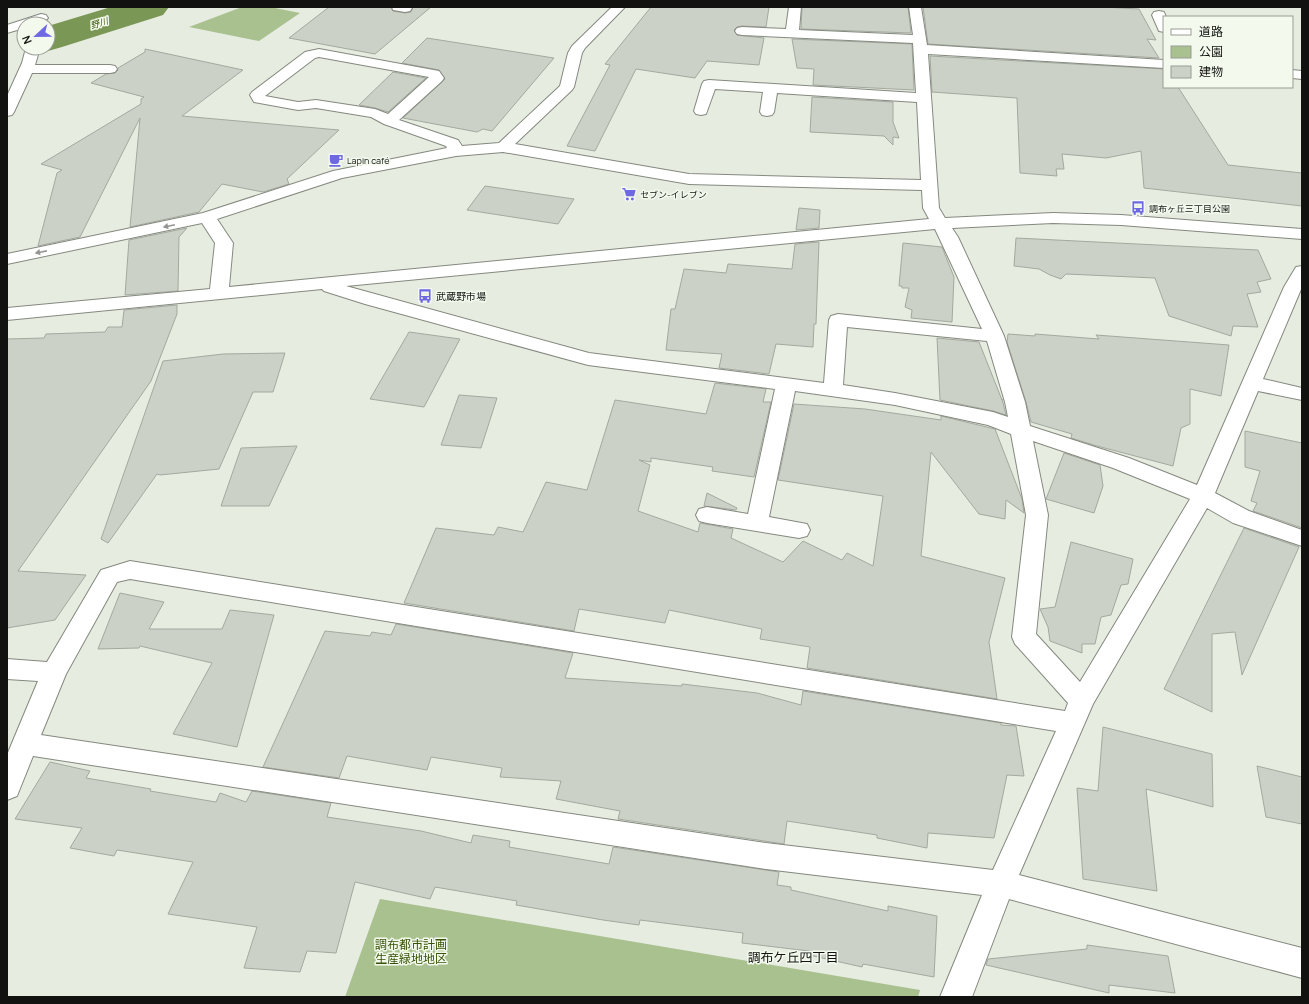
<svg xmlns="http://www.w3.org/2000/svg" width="1309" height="1004" font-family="Manrope,'Noto Sans JP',sans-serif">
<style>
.green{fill:#a9c08f}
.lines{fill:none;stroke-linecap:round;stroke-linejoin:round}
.river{fill:#7a9755;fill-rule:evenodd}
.building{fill:#cbd1c6;stroke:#a3a99e}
.minor-casing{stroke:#84897f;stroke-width:2}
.minor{fill:#fff;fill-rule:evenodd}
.oneway{fill:#949593}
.labels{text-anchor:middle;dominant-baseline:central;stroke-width:3;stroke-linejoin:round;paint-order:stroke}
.far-water-label{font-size:9px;font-style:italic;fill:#3e5911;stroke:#f3f9ed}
.far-poi-label{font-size:9px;fill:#121310;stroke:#f3f9ed;text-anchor:start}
.poi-label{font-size:10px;fill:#121310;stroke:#f3f9ed;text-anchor:start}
.near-park-label{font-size:12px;fill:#375206;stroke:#f3f9ed}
.near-neighbourhood-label{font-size:13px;fill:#121310;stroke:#f3f9ed}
</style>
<rect width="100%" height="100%" fill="#e6ece0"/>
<g class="green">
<path d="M242,7h28l30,6 -41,28 -70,-14z"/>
<path d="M380,899l540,91 -2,7h-573z"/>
</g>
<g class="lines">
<path class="river" d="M111,7h58l-6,8 -101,32 -14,4 -11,-3h11v-22z"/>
</g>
<g class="building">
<path d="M329,7h62l2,4 12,2 6,-1 2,-5h18l-56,47 -86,-16z"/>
<path d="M651,7h118l-3,20 -24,-1 -5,1 -3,3 3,5 27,3 -5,27 -52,-4 -12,17 -59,-9 -41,82 -28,-5 43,-81 -5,-1z"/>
<path d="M802,7h106l3,26 -110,-4z"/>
<path d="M923,7h180l36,2 17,31 -9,-1 12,19 -231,-14z"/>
<path d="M427,38l127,20 -62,73 -9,-2 -6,3 -74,-14 42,-39 -6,-9 -37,-7z"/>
<path d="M792,39l120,5 2,46 -101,-5 1,-16 -17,-1z"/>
<path d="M145,49l98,21 -61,46 157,14 -52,49 2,5 -26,8 -41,-8 -23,28 -69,15 10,-109 -60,119 -42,9 19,-73 5,-3 -21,-6 100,-60v-5l3,-2 -53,-14 15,-9 9,-1 3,-3v-2l27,-16z"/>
<path d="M930,56l234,13v18h14l50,78 74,8v33l-158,-18 -3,-37 -35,7 -44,-4 2,15h-8l1,7 -37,-3 -3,-75 -85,-6z"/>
<path d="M393,72l33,6 -38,34 -13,-4 -16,-3z"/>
<path d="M812,97l81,5v20l6,16 -6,-1v8l-9,-9 -74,-4z"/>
<path d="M485,186l89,13 -16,25 -91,-14z"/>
<path d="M799,208l21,2 -1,18 -23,2z"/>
<path d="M187,228l-8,9 -1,54 -53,4 4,-55z"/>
<path d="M1016,238l242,12 13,29 -14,3 4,10 -14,2 11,33 -25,-1 -2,10 -62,-20 -14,-38 -89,-4 -5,5 -11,-4 -11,-6 -25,-3z"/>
<path d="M819,242l-3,82h-2l-1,23 -37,-3 -7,30 -50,-6 3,-14 -56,-4 5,-41h4l9,-40 42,4 2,-9 64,5 3,-25z"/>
<path d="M903,243l39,4 12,30 -2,45 -41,-4 1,-8 -7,-3 4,-19h-7v-2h-3z"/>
<path d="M177,305v9l-26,67 -133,190 68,4 -31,45 -48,8v-289l37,-1 2,-4 59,-2 3,-5h14l2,-17z"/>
<path d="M409,332l51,7 -36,68 -54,-8z"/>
<path d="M1008,334l27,2v-2l64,5 -3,-4 133,10 -8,51 -31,-7v35l-9,4 -8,38 -76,-20 -26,-8 1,-4 -41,-12 -5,-20 -19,-60z"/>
<path d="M937,338l42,4 23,58v-1l4,16 -13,-4 -53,-11z"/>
<path d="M285,353l-12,39h-20l-34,77 -59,6 -3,-1 -49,69 -7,-4 62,-178 60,-7z"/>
<path d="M715,383l51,6 -3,13h8l-17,75 -42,-6 1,-4 -62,-9v4l-12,-2 11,5 -12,46 60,21 2,-9 33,6 -2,9 52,24 20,-21 39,19 5,-7 26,13 10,-70 -105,-16 16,-76 71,5 76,11v-4l54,13 27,70 2,14 -18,-13 -1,19 -26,-5 -48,-62 -10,104 84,22 -16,64 8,57 -190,-31 3,-21 -50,-8 2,-10 -93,-19 -4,13 -86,-14 -5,22 -170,-28 32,-75 58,7 4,-8 25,5 23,-50 41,8 28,-90 91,14z"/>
<path d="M459,395l38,3 -16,50 -40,-3z"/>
<path d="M1245,431l57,12v85l-49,-17 4,-8 -6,-2 9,-30 -15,-4z"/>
<path d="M297,446l-28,60h-48l20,-58z"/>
<path d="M1064,453l36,12 3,21 -9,27 -48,-14z"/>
<path d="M707,493l30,15 -1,2 -32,-4z"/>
<path d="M1244,528l55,19 -57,128 -7,-43 -23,2v78l-48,-23z"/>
<path d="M1071,542l62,17 -5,25 -7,1 -10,30 -10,2 -6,27h-13v9l-32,-12 -2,-14 -8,-18 15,-2z"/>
<path d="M120,593l44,9 -15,27h73l8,-19 44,5 -37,132 -64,-13 39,-71 -72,-17 -1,2 -41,1z"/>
<path d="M396,624l177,29 -8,25 117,8v-2l75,9 44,12 2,-14 198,32v2l15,1 8,50 -17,-1 -13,63 -66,-5 -1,15 -50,-10v-3l-90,-14 -3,23 -166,-25 2,-8 -64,-12 5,-18 -61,-4 2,-9 -71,-11 -4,13 -80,-14 -8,22 -76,-11 62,-136 45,5 2,-4 19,3z"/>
<path d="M1103,727l109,27 1,53 -67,-18 11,102 -74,-12 -6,-91 21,3z"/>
<path d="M50,762l40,9 -4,7 65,11 -1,2 66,11 4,-9 26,9 6,-11 79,12 -4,14 94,14 50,12 2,-8 37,6 -1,6 100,17 4,-17 166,25 -2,13 14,2v3l97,21v-5l49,10 -3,61 -71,-13 -1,3 -53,-12v-4l-67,-8 1,-10 -103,-13 -1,5 -36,-5 -87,-15 1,-4 -82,-14 -5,12 -75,-17 -19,71 -29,-2 -7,21 -56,-4 13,-41 -89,-13 25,-52 -76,-12 -3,6 -44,-8 12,-20 -67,-9z"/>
<path d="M1257,766l45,11v47l-36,-7z"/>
<path d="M1087,945l81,11 7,37 -66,-8v8l-123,-28 2,-6 99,-10z"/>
</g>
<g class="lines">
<defs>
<g id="minor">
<path d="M392,7h19l1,1 -2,3 -5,1 -12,-2z"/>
<path d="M612,7h13l-40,41 -3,5 -8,34 -2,3 -57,54 174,30 232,6 -4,-78 -140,-9 -3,19 -2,3 -5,1 -5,-1 -2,-3 3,-20 -48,-3 -9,25 -5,1 -5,-1 -2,-3 8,-27 2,-3 5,-1 207,13 -3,-50 -171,-8 -5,-1 -2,-3 2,-3 5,-1 44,2 3,-22h12l-2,23 114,5 -4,-28h12l6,38 237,15v8l-236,-14 11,154 6,10 108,-5 68,2 181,14v10l-181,-14 -68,-2 -101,5 6,9 46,99 21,66 5,24 99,32 68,27 87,-198 12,-20 6,-1v21l-39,92 39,9v12l-44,-9 -43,102 34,18 53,19v16l-69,-23 -26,-15 -114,196 -74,171 283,73v30l-293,-79 -37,98h-32l42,-102 -216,-26 -733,-113 -16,40 -10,4v-45l31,-74 -31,-2v-20l40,3 54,-92 29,-9 935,150 3,-8 -53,-59 -3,-7 14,-122 -15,-81 -23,-9 -93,-20 -100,-14 -26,126 38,7 3,6 -3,6 -8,2 -92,-15 -8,-2 -3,-6 3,-6 8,-2 41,7 27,-125 -187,-24 -223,-61 -41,-13 -2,-2 -315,31v-12l203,-19 5,-46 -13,-20 -195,41v-10l196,-41 130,-42 114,-23 -1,-2 -62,-22 -13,-7 -55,-9 -18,2 -44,-8 -4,-7 2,-3 53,-40 14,-3 120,22 5,7 -2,3 -43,39 59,20 4,6 37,-3 61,-57 8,-33 4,-7zM319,57l110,20 -41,37 -13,-5 -59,-9 -18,2 -33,-6 50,-38zM503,152l186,32 233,6 1,18 6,11 -700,68 4,-44 -16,-24 125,-41 114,-22zM935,229l47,100 -144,-15 -7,2 -2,4 -5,63 -235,-30 -243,-67zM847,327l140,14 18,61 3,15 -15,-5 -98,-19 -52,-8zM1033,441l80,27 77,31 -110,183 -44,-48 12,-119zM130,579l926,152 -63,139 -227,-27 -725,-108 25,-61 51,-92z"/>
<path d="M1159,11l5,1 2,5h-2v15l-5,-1 -7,-16 2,-3z"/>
<path d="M41,14l5,1 2,3c-6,7 -16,6 -24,6v4l-17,5v-8z"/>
<path d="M26,48h14l-5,17h75l5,1 2,3 -2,3 -5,1h-78l-18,39 -2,3 -5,1v-20l15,-33z"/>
<path d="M1292,70l10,1v8l-10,-1z"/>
</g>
</defs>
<use href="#minor" class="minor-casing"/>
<use href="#minor" class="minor"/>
</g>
<defs><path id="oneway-solid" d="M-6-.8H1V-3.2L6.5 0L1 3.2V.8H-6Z"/></defs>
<g class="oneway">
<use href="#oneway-solid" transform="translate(169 226) rotate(168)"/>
<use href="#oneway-solid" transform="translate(41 252) rotate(169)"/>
</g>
<defs>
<symbol id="cafe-bare" viewBox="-9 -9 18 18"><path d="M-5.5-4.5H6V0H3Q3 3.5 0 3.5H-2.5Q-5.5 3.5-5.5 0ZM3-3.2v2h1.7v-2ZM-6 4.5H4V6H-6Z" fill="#6e69e3" stroke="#f3f9ed" stroke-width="2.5" paint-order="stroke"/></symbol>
<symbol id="supermarket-bare" viewBox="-9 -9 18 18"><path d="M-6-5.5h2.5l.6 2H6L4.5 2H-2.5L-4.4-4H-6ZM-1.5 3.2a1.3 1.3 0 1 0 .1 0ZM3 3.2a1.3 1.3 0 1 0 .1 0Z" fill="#6e69e3" stroke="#f3f9ed" stroke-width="2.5" paint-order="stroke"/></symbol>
<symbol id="bus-bare" viewBox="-9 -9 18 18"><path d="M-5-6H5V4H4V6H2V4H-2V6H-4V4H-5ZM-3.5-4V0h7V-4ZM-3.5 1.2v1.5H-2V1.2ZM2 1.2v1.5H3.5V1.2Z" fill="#6e69e3" stroke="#f3f9ed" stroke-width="2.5" paint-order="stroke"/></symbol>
</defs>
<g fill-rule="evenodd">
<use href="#cafe-bare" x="326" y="150" width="20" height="20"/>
<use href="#supermarket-bare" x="619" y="184" width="20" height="20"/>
<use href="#bus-bare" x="1128" y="198" width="20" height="20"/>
<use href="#bus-bare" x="415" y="286" width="20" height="20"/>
</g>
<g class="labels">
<g class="far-water-label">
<text transform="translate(99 23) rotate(-17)">野川</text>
</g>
<g class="far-poi-label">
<text x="347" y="160">Lapin café</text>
<text x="640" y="194">セブン-イレブン</text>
<text x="1149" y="208">調布ヶ丘三丁目公園</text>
</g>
<g class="poi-label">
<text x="436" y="296">武蔵野市場</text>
</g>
<g class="near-park-label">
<text x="411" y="944">調布都市計画<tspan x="411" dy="14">生産緑地地区</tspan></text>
</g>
<g class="near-neighbourhood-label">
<text x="793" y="957">調布ケ丘四丁目</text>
</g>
</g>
<rect width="1309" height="1004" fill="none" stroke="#121310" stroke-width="16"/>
<rect x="1163" y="16" width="130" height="72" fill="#f3f9ed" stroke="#999d95"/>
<rect x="1171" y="29" width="20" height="6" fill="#ffffff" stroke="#999d95"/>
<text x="1199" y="36" font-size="12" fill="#121310">道路</text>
<rect x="1171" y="46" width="20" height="12" fill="#a9c08f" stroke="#999d95"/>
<text x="1199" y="56" font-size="12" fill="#121310">公園</text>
<rect x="1171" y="66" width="20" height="12" fill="#cbd1c6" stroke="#999d95"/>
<text x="1199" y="76" font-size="12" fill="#121310">建物</text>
<g transform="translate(36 36) rotate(248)"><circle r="19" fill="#f3f9ed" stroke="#999d95"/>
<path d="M0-3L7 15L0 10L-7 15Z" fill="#6e69e3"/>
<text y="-6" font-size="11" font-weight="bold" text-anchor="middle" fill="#121310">N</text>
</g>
</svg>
